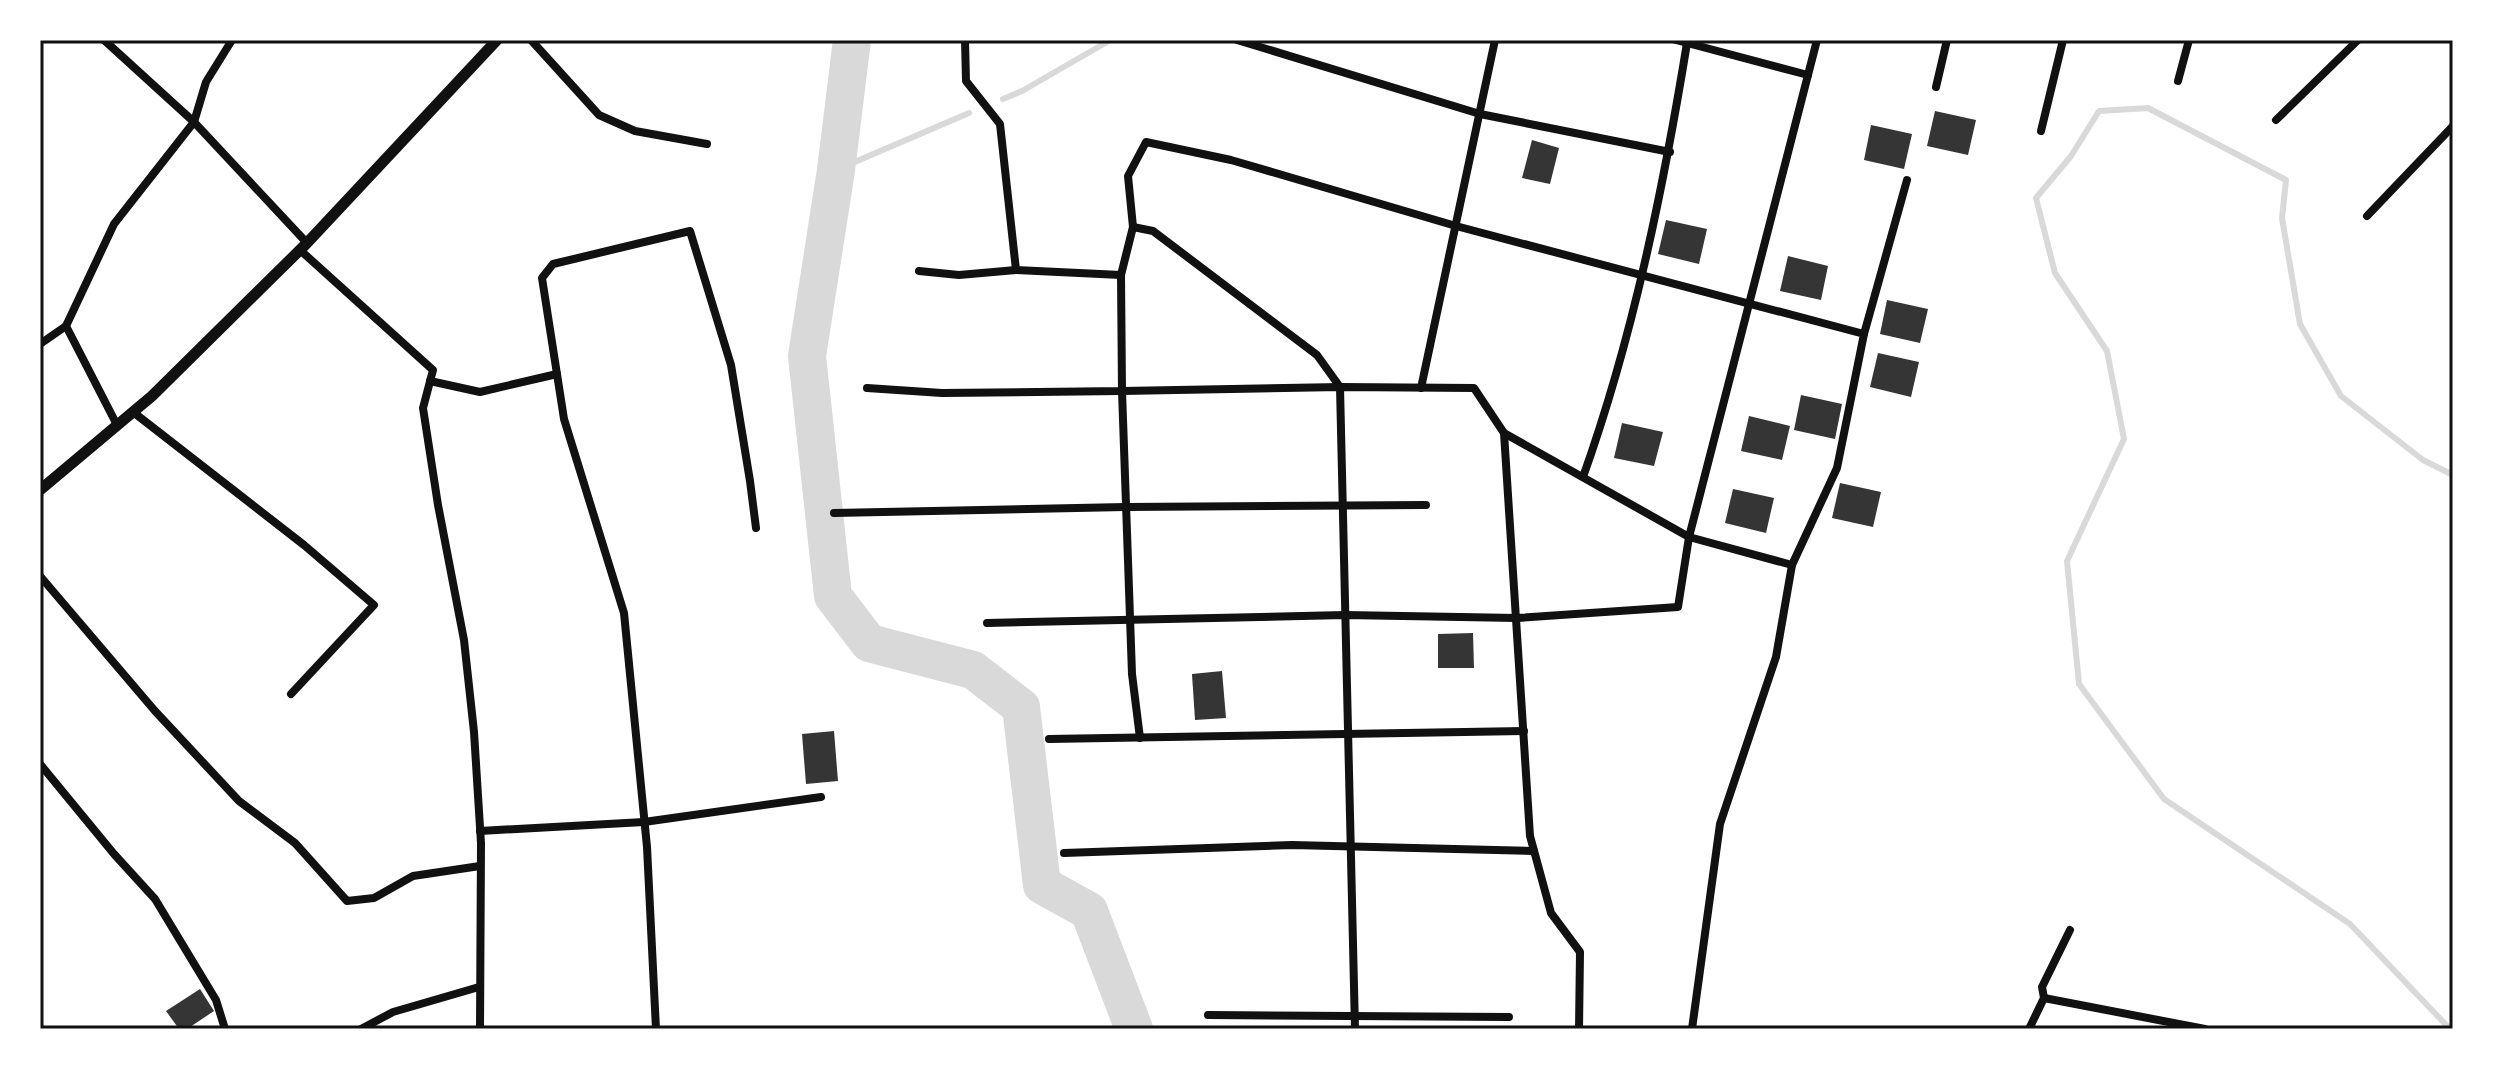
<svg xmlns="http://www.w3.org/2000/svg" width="2493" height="1069" font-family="'Titillium Web',sans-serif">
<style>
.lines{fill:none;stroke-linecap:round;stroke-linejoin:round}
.stream{stroke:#d9d9d9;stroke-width:6}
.river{stroke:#d9d9d9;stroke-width:38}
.building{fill:#353535}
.minor{stroke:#111;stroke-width:8}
.tertiary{stroke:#111;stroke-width:11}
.neatline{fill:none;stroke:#111;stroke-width:3}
</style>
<rect width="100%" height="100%" fill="#fff"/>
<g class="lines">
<g class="stream">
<path d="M1003,99l19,-8 85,-49 1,-2"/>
<path d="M836,170l133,-57"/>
<path d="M2450,1029l-100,-105 -186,-125 -85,-115 -12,-123 57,-122 -17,-88 -52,-78 -19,-75 35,-42 28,-45 49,-3 138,72 -4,38 18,106 41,72 82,64 30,15"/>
</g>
<path class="river" d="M852,40l-16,130 -29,186 26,240 36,47 104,27 48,37 21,178 47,26 45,118"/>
</g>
<g class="building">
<path d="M1935,111l41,9 -8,35 -41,-9z"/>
<path d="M1871,125l41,9 -8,35 -40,-9z"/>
<path d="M1532,140l27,8 -9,36 -28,-6z"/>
<path d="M1666,220l41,9 -8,35 -41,-10z"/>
<path d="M1788,256l40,10 -7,34 -41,-9z"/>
<path d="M1887,300l41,9 -8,34 -40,-9z"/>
<path d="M1878,353l41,9 -8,35 -41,-10z"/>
<path d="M1801,395l41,9 -7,35 -41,-9z"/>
<path d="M1749,416l41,10 -8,34 -41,-9z"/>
<path d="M1622,423l41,9 -9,34 -40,-8z"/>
<path d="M1840,483l41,9 -8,35 -41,-9z"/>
<path d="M1733,489l41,9 -8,35 -41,-10z"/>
<path d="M1473,633l1,35h-36v-34z"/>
<path d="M1222,671l4,47 -31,2 -3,-46z"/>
<path d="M834,731l4,50 -32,3 -4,-50z"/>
<path d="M200,989l14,22 -27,18h-8l-13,-18z"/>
</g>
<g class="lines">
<g class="minor">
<path d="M104,40l90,82 113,121"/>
<path d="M531,40l68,75 36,16 72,13"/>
<path d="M965,40l1,41 34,43 16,146"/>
<path d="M1237,40l243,74 190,38"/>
<path d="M1676,40l132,35"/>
<path d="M2178,81l11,-41"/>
<path d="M1936,87l11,-47"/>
<path d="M2276,120l82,-80"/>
<path d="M2041,131l22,-91"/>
<path d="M2367,216l86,-90"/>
<path d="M1133,227l20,4 164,124 23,32 15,642"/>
<path d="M300,250l133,120 -10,38 15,97 26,135 10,92 7,111 -1,186"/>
<path d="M919,271l40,4 57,-5 105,5"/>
<path d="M66,326l51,99"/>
<path d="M1864,334l43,-154"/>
<path d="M40,344l26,-18 48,-102 80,-102 12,-40 26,-42"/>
<path d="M430,381l50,11 77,-18"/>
<path d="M867,388l75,5 180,-2 -1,-116 12,-48 -5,-51 18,-34 85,18 225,66 408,108 -27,134 -45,97 -16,92 -56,167 -28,205"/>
<path d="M1421,388l74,-348"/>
<path d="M133,412l171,133 70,60 -83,89"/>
<path d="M1504,433l185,104 128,-497"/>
<path d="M1583,477c50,-140 80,-287 104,-434"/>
<path d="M834,513l291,-6 301,-2"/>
<path d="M40,576l115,135 84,90 56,42 52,58 27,-3 39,-22 67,-10"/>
<path d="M987,623l358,-8 172,3 161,-11 11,-70 103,28"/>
<path d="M1140,738l-8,-64 -10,-283 218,-4 134,1 30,45 26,403 21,77 29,39 -1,77"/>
<path d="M1049,739l475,-8"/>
<path d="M40,764l74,90 41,45 61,101 9,29"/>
<path d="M480,831l164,-9 177,-25"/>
<path d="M1064,853l228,-8 242,6"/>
<path d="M2044,998l161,31"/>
<path d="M1208,1015l301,2"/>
<path d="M361,1029l32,-17 86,-25"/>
<path d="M656,1029l-9,-182 -23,-234 -60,-194 -22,-141 11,-14 137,-33 41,134 19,116 6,47"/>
<path d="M2029,1029l15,-31 -2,-11 28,-57"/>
</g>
<path class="tertiary" d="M40,490l112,-94 155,-153 190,-203"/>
</g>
<rect width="2493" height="1069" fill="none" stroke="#ffffff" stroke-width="84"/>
<rect x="42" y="42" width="2409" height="985" class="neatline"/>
</svg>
